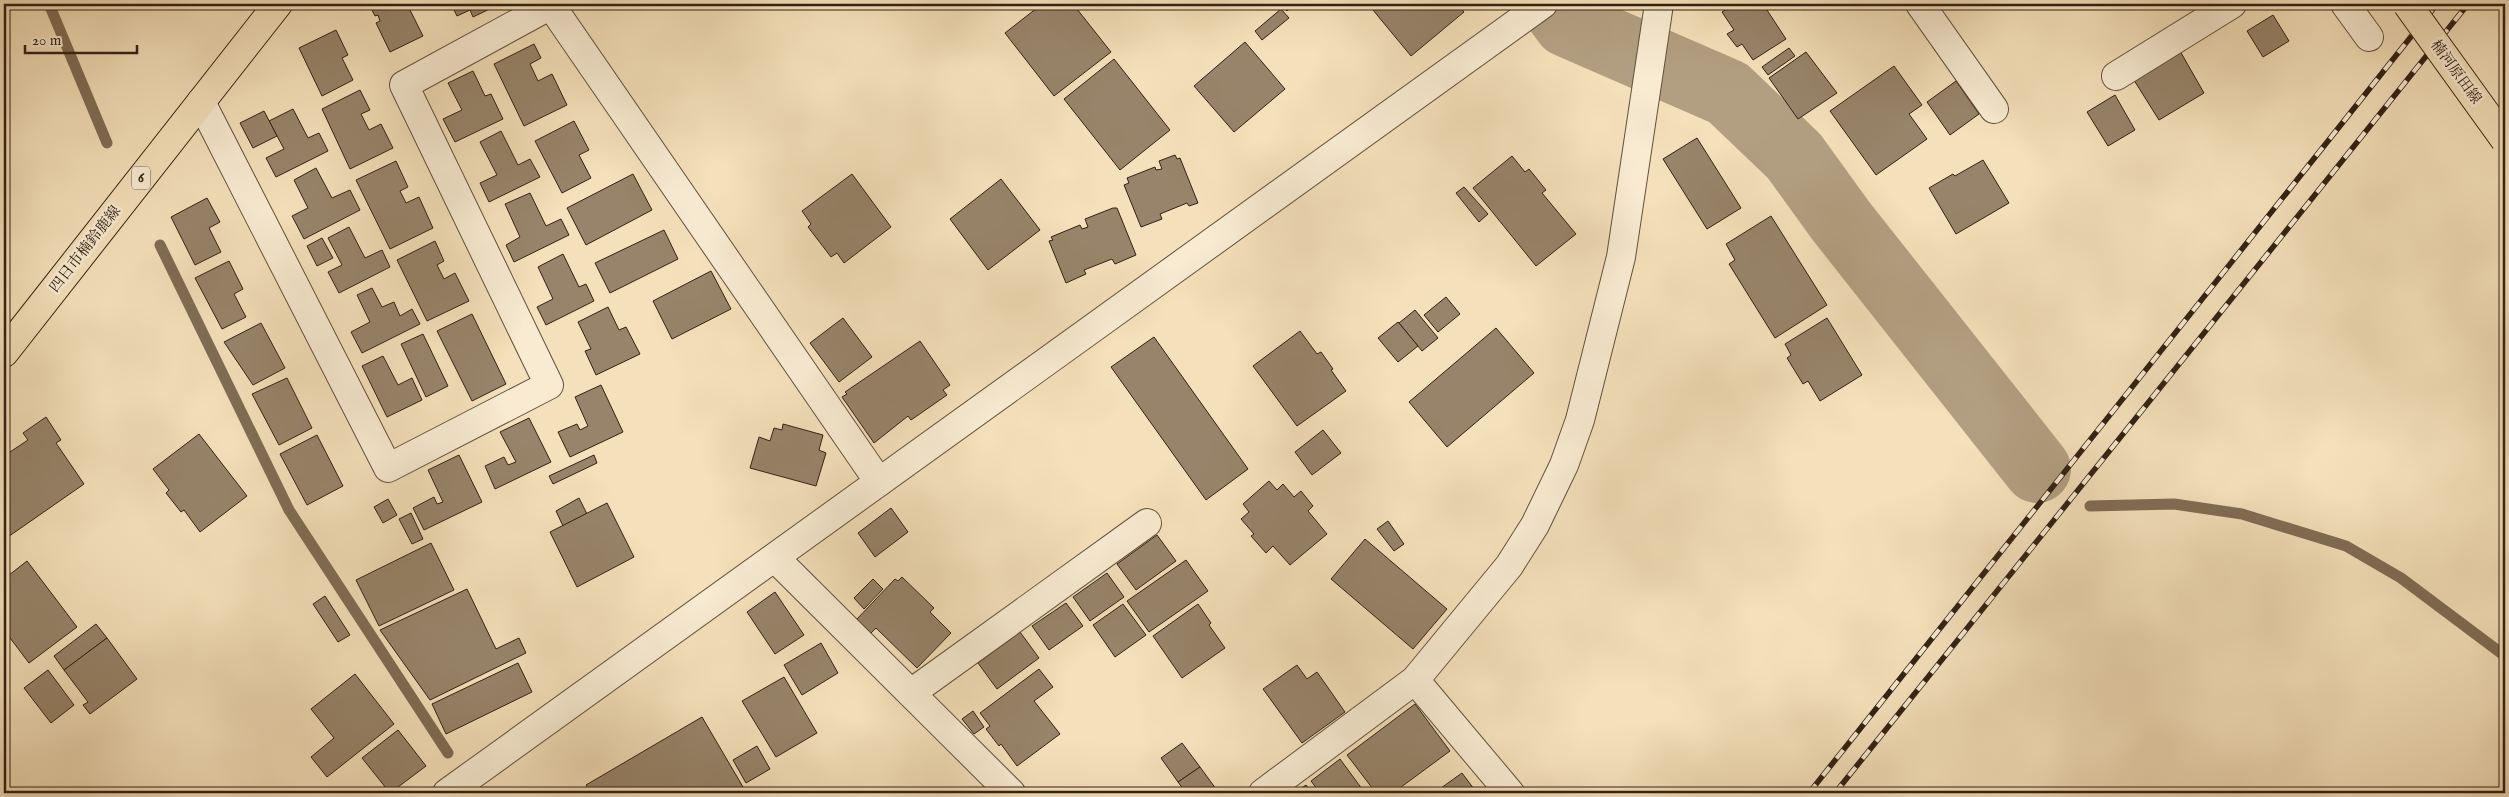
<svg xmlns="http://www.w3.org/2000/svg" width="2509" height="797" font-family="'IM FELL English','Noto Serif JP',serif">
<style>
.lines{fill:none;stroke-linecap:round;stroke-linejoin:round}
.stream{stroke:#7f6d55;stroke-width:11}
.river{stroke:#b29f81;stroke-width:68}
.building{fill:#97846a;stroke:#322113}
.minor-casing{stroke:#62513d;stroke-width:30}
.major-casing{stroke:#322113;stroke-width:30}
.minor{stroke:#f8ebd2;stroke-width:28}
.major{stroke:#f4e0ba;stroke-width:28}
.rail-casing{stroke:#322113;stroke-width:5.5}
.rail{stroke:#f8ebd2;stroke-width:4;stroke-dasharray:11;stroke-linecap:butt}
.major-bridge-casing{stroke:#322113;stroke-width:30;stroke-linecap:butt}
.major-bridge{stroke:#f4e0ba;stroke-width:28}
.labels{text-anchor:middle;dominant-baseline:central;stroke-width:5;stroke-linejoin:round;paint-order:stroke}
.shield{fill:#f8ebd2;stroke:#6d5e4c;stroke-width:1}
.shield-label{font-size:14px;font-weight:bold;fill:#322113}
.street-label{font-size:15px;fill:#322113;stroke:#f8ebd2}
</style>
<rect width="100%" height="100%" fill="#f4e0ba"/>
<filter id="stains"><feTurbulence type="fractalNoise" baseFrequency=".004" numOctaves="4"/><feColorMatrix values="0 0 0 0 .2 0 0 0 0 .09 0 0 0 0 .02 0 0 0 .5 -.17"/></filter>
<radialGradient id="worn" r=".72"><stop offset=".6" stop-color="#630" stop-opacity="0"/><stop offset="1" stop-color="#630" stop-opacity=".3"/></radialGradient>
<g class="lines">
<g class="stream">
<path d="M49,4l58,139"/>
<path d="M160,245l129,265 159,243"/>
<path d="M2090,506l84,-2 68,10 104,32 55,32 104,78"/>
</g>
<path class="river" d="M1553,4l14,19 161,70 66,63 47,65 196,248"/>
</g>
<g class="building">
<path d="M369,4h38l16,32 -33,16 -14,-29 4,-2 -2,-6 -3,1z"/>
<path d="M451,4h49l-27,13 -3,-7 -13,6z"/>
<path d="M1042,4h31l38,48 -57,44 -49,-63z"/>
<path d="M1288,4h7l-8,7 -4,-4z"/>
<path d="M1368,4h89l7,8 -53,44z"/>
<path d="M1735,4h28l23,35 -33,21 -11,-16 -5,3 -10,-13 7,-4 -12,-18z"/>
<path d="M1800,4h13l-9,6z"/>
<path d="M1281,9l8,9 -27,22 -7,-9z"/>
<path d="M2273,15l16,26 -26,16 -16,-26z"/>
<path d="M336,30l12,25 -6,3 11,22 -31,16 -23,-48z"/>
<path d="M1245,42l40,47 -51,43 -40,-46z"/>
<path d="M534,44l7,14 -11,6 8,17 14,-7 15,31 -43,21 -30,-62z"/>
<path d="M1789,48l6,8 -27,19 -6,-8z"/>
<path d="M2180,51l24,42 -45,27 -27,-43z"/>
<path d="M1806,52l31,41 -39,26 -29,-41z"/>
<path d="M1114,59l56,71 -50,40 -56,-71z"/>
<path d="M1894,66l28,39 -13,9 18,25 -51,36 -46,-64z"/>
<path d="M473,71l12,25 6,-2 12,25 -48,23 -12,-23 19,-9 -14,-27z"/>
<path d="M1956,81l23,33 -29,21 -23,-33z"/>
<path d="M360,90l10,20 -9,4 8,16 12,-6 12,24 -43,21 -28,-60z"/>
<path d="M2115,95l20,35 -27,16 -21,-34z"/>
<path d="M293,109l15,29 11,-5 9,18 -52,26 -10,-19 18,-9 -15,-28z"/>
<path d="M264,111l13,25 -24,12 -13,-25z"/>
<path d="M574,121l15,29 -10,5 12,23 -29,15 -27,-52z"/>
<path d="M501,131l17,34 12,-6 10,18 -51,25 -9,-19 17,-8 -17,-33z"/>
<path d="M1697,138l44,70 -34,21 -44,-70z"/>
<path d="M1175,155l2,4 3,-1 18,45 -9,3 -2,-3 -27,11 2,5 -21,8 -17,-42 5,-2 -2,-5 28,-11 1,3 6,-1 -3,-8z"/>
<path d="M1512,156l13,16 4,-3 17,21 -4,3 34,41 -40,32 -63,-78z"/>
<path d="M1983,160l26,43 -53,31 -27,-46 24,-14 2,2z"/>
<path d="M396,161l12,26 -8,4 6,12 13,-6 14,31 -43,21 -34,-69z"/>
<path d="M316,168l16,30 18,-8 10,20 -56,29 -12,-23 16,-8 -14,-28z"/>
<path d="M633,174l19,36 -66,35 -19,-37z"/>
<path d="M852,174l39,53 -47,36 -7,-10 -6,4 -23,-30 3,-3 -9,-13z"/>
<path d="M1001,179l39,51 -52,40 -38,-51z"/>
<path d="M1464,187l24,27 -9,8 -23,-29z"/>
<path d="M530,193l16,33 15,-7 8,16 -55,27 -8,-17 14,-8 -15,-33z"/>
<path d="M207,198l13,24 -11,6 12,24 -26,13 -24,-48z"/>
<path d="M1113,208h4l19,47 -21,9 -3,-5 -28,11 2,4 -20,9 -17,-42 4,-1 -2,-3 29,-12 2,4 6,-2 -3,-8z"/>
<path d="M1771,216l56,89 -52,33 -46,-74 6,-4 -9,-16z"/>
<path d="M349,227l16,31 17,-8 8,17 -51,26 -11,-21 14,-7 -14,-27z"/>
<path d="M664,230l14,29 -68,34 -15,-30z"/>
<path d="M322,238l11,20 -16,8 -10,-20z"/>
<path d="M435,241l9,20 -7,4 7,14 11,-6 14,28 -42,20 -30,-61z"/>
<path d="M563,254l16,33 7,-3 8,17 -48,24 -9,-18 16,-8 -15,-32z"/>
<path d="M229,261l14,28 -9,5 12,23 -24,12 -27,-51z"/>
<path d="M711,271l20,38 -59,30 -19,-38z"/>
<path d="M372,288l10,19 12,-5 6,14 12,-7 8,15 -58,29 -11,-21 19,-10 -13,-27z"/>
<path d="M1446,297l14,17 -22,18 -14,-17z"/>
<path d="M608,307l11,23 7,-3 14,27 -44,21 -11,-24 6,-2 -13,-27z"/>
<path d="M1415,310l23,28 -16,13 -23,-28z"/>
<path d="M472,314l34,70 -34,17 -35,-70z"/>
<path d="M843,318l29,39 -33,25 -29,-39z"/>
<path d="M1827,318l35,57 -42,26 -12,-20 -5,3 -16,-26 4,-3 -6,-11z"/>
<path d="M1398,322l20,24 -20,16 -20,-24z"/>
<path d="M261,323l24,45 -32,17 -29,-43z"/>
<path d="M1496,328l38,45 -87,74 -38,-45z"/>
<path d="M1300,331l17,23 4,-2 12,17 -2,1 15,21 -49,35 -44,-60z"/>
<path d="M423,334l25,52 -22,11 -25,-53z"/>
<path d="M1154,337l94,132 -42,31 -95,-133z"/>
<path d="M920,341l30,44 -7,5 4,5 -36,25 -3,-4 -34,27 -32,-46 5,-3 -2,-2z"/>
<path d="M383,356l15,29 14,-7 10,22 -35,17 -25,-51z"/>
<path d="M287,378l25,50 -33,17 -27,-51z"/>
<path d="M601,385l22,47 -53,25 -12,-25 19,-8 3,6 8,-4 -13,-29z"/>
<path d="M46,417l15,23 -5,3 28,41 -79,55 -1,-83 24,-16 -5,-7z"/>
<path d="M529,418l22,44 -56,27 -10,-23 19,-9 4,8 8,-3 -16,-30z"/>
<path d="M783,424l40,11 -4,15 7,3 -10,33 -66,-18 9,-31 11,4 4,-13 8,2z"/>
<path d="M1323,430l18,23 -29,22 -17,-23z"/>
<path d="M199,434l48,62 -47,36 -16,-22 -3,2 -15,-19 3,-3 -16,-21z"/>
<path d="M317,435l26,51 -36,19 -27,-51z"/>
<path d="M459,455l23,47 -58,28 -11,-22 21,-11 3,7 6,-2 -15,-32z"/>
<path d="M594,455l3,8 -44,21 -4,-8z"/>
<path d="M1269,481l8,9 6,-6 11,13 7,-6 12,15 -5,5 19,23 -37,31 -17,-19 -7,7 -15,-17 3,-2 -13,-15 8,-7 -6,-8z"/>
<path d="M579,498l8,16 -24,12 -7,-15z"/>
<path d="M388,499l9,16 -14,8 -9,-16z"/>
<path d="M607,503l27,54 -57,30 -27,-55z"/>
<path d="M891,508l17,24 -33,25 -17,-24z"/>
<path d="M411,513l12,26 -11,5 -13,-25z"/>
<path d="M1388,521l16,23 -10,7 -17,-22z"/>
<path d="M1157,535l19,26 -40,29 -19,-26z"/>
<path d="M1365,539l82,70 -34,40 -82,-70z"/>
<path d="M431,543l23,47 -75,36 -23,-46z"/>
<path d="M1186,560l22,31 -59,41 -22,-31z"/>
<path d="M27,561l50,66 -48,36 -25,-33v-51z"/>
<path d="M1107,573l17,24 -34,24 -17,-24z"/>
<path d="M902,577l32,31 -4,4 21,21 -34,35 -41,-40 -5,5 -14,-14 38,-40 3,2z"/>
<path d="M873,579l10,10 -19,20 -10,-11z"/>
<path d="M467,589l29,60 23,-11 7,15 -96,47 -50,-70z"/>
<path d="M775,592l29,43 -29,19 -28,-42z"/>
<path d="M325,596l25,39 -12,7 -25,-38z"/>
<path d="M1066,603l17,23 -34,24 -17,-24z"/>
<path d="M1123,604l23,31 -31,22 -22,-32z"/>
<path d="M1198,604l13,19 -2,2 16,23 -43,30 -29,-42z"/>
<path d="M96,624l11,14 -43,32 -10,-14z"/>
<path d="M1020,632l19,26 -42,31 -19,-26z"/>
<path d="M107,638l30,41 -47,35 -7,-9 5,-3 -24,-32z"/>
<path d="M821,643l17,30 -36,22 -18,-30z"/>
<path d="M518,663l14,29 -86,42 -14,-30z"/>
<path d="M1297,665l10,14 10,-7 28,40 -43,31 -39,-54z"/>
<path d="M1039,669l14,18 -19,14 26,33 -43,32 -16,-22 -2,2 -13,-17 4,-3 -10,-13z"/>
<path d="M48,670l26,35 -23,18 -27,-35z"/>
<path d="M355,674l39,50 -67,53 -16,-20 23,-19 -23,-29z"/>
<path d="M784,677l33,56 -41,24 -34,-56z"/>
<path d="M1415,704l35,47 -57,42h-17l-29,-38z"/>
<path d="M973,711l11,16 -10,7 -12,-15z"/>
<path d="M702,717l41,70 -11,6h-141l-5,-8z"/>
<path d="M398,730l28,36 -36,27 -28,-35z"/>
<path d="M1182,743l18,24 -22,15 -17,-24z"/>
<path d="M757,746l13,23 -24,14 -13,-23z"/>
<path d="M1340,759l25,34h-45l-9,-12z"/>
<path d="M1200,767l19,26h-33l-8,-11z"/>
<path d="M1462,773l15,20h-43z"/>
<path d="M1306,785l6,8h-18z"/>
<path d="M514,788l3,5h-11z"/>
</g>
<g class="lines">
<defs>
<g id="minor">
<path d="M550,4l329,478"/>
<path d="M1920,4l74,105"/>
<path d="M2345,4l24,33"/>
<path d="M2116,76l116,-72"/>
<path d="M201,102l187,366 161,-83 -145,-300 147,-80"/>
<path d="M775,558l236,235"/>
<path d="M1415,680l95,113"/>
<path d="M911,693l236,-170"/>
<path d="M447,793l1096,-789"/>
<path d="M1263,793l152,-113 94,-114 26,-41 29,-60 16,-45 41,-163 38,-253"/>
</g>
<path id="major" d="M4,353l274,-349"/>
</defs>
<use href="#minor" class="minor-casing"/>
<use href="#major" class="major-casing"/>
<use href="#minor" class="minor"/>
<use href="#major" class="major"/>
<defs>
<g id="rail">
<path d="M1809,793l628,-789"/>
<path d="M1835,793l633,-789"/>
</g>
</defs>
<use href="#rail" class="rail-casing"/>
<use href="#rail" class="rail"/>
<defs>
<path id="major-bridge" d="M2407,4l98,136"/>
</defs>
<use href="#major-bridge" class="major-bridge-casing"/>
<use href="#major-bridge" class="major-bridge"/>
</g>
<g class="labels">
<rect class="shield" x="132" y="166.5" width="18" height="23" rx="4"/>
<g class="shield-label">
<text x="141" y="178">6</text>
</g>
<g class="street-label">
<text transform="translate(2456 72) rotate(54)">楠河原田線</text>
<text transform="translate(85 249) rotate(-52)">四日市楠鈴鹿線</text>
</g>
</g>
<rect width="2509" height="797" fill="none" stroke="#f4e0ba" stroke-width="20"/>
<rect x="5" y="5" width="2499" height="787" fill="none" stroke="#322113" stroke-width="2.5"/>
<rect x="10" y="10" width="2489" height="777" fill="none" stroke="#322113"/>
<path d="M25 45v8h112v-8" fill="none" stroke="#322113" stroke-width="2.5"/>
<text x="32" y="45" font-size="15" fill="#322113" stroke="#f8ebd2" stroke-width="4" paint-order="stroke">20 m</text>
<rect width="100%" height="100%" filter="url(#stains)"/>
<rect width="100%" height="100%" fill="url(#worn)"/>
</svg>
